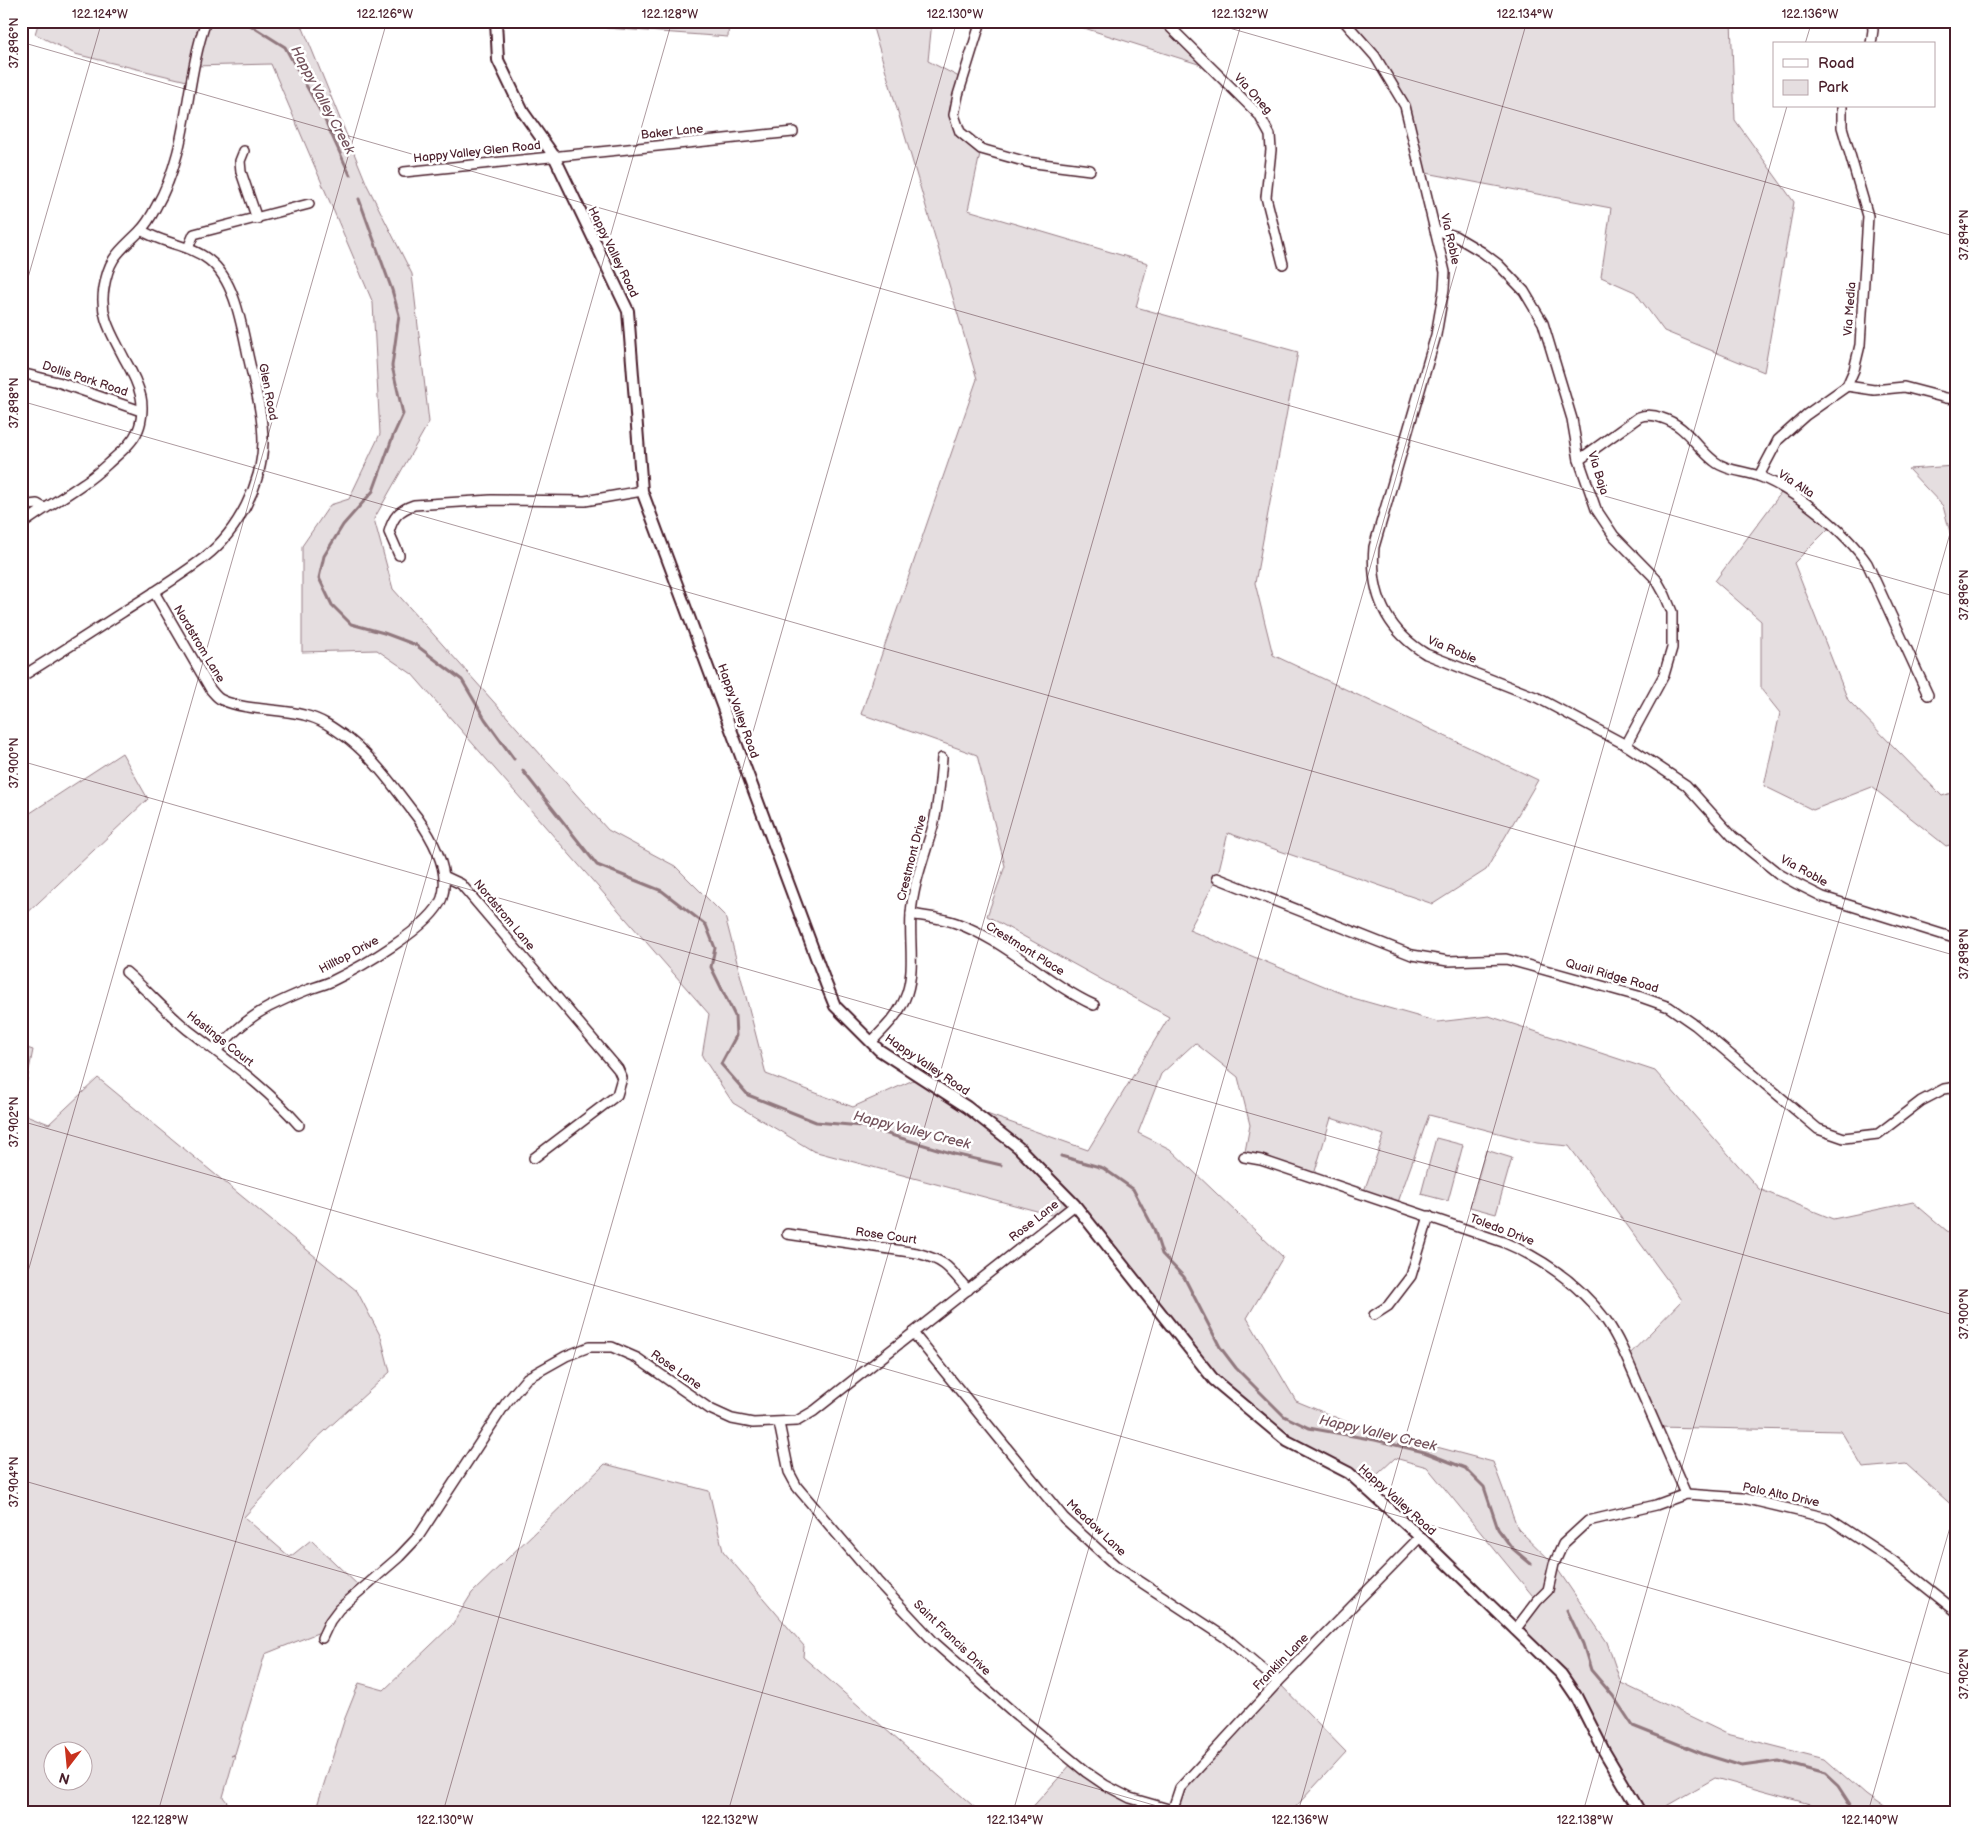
<svg xmlns="http://www.w3.org/2000/svg" width="1978" height="1833" font-family="'Balsamiq Sans',sans-serif">
<style>
.green{fill:#e5dee0;stroke:#987e86;fill-rule:evenodd}
.lines{fill:none;stroke-linecap:round;stroke-linejoin:round}
.stream{stroke:#91787e;stroke-width:3}
.minor-casing{stroke:#4a1f2b;stroke-width:12}
.tertiary-casing{stroke:#4a1f2b;stroke-width:14}
.minor{stroke:#fff;stroke-width:9}
.tertiary{stroke:#fff;stroke-width:10}
.ticks{fill:none;stroke:#4a1f2b;stroke-width:1;stroke-opacity:0.45}
.labels{text-anchor:middle;dominant-baseline:central;stroke-width:5;stroke-linejoin:round;paint-order:stroke}
.street-label{font-size:12px;fill:#4a1f2b;stroke:#fff}
.water-label{font-size:14px;font-style:italic;fill:#74535c;stroke:#fff}
.neatline{fill:none;stroke:#4a1f2b;stroke-width:2}
.ticks-label{font-size:12px;text-anchor:middle;fill:#4a1f2b}
</style>
<rect width="100%" height="100%" fill="#fff"/>
<filter id="ink" filterUnits="userSpaceOnUse"><feTurbulence type="fractalNoise" baseFrequency=".02" numOctaves="2"/><feDisplacementMap in="SourceGraphic" scale="10" xChannelSelector="R" yChannelSelector="G"/><feConvolveMatrix kernelMatrix="1 2 1 2 8 2 1 2 1" color-interpolation-filters="sRGB"/></filter>
<g filter="url(#ink)">
<g class="green">
<path d="M39,21h254l10,7 64,157 45,89 17,148 -55,97 19,70 215,241 67,36 50,50 41,158 87,33 67,-30 47,30 121,43 81,-133 -182,-101 18,-50 -28,-111 -116,-41 116,-335 -106,-358h61l-4,40 35,18c-11,40 -16,41 18,70l-13,61 180,53 -12,44 162,45 -43,231 18,72 265,125 -52,90 -53,34 -205,-71 -11,45 -28,52 164,68 85,24 51,-6 166,55 104,118 74,30 80,-17 34,29 10,3v276l-51,-46 -43,4 -22,-37 -184,-4 -31,-69 56,-58 -113,-154 -32,-3 -108,-28 -32,90 -34,-11 21,-59 -53,-17 -18,60 -69,-21 6,-32 -12,-48 -43,-34 -34,31 -23,59 32,16 113,108 -36,61 49,83 73,30 49,11 75,20 25,67 36,35 53,78 14,41 106,51 98,25 41,36 24,17h-59l-3,-3 -113,-31 -59,34h-16l-64,-116 -61,-66 22,-29 -110,-134 -32,-9 -31,29 -77,-46 -73,-61 -139,-175 -16,12 -246,-66 -80,-48 -31,-47 7,-42 -297,-340 -35,-24 -75,2v-106l28,-41 19,-6 31,-65 -7,-131 -102,-239 -78,2 -2,16 -116,-28 -40,-20z"/>
<path d="M606,21h123l-1,16 -122,-9z"/>
<path d="M1062,21h102l47,47z"/>
<path d="M1344,21h387l4,99 59,82 -30,170 -100,-41 -29,-39 -34,-15 10,-69 -190,-36 -16,-66 -30,-50z"/>
<path d="M1957,449v110l-14,-53 -35,-37 47,-3z"/>
<path d="M1784,489l49,35 -39,39 54,137 94,96 15,-5v52l-11,3 -74,-59 -59,23 -49,-24 16,-73 -19,-24v-68l-46,-40z"/>
<path d="M122,753l26,46 -127,120v-100z"/>
<path d="M21,1046l12,4 -12,60z"/>
<path d="M98,1078l259,213 24,46 9,35 -75,68 -71,77 46,40 21,-17 51,49 -37,41 -60,24 -30,100 -4,2 4,-1 -12,42 12,15h-214v-699l28,11zM52,1750h30v30h-30z"/>
<path d="M1436,1138l27,7 -15,56 -27,-7z"/>
<path d="M1486,1150l26,8 -16,56 -26,-7z"/>
<path d="M605,1464l104,27 14,60 81,95 -1,11 177,155h-665l30,-94 14,-35 25,7 68,-65 20,-32z"/>
<path d="M1278,1682l68,70 -55,60h-263l45,-50 32,23 67,25 8,-22z"/>
</g>
<g class="lines">
<g class="stream">
<path d="M249,21l1,4 35,22 38,69 27,59"/>
<path d="M359,199l33,91 7,25 -7,51 11,48 -10,22 -20,55 -30,34 -19,31 -5,22 13,27 19,19 33,9 32,12 46,35 23,39 29,40"/>
<path d="M523,771l74,94 65,26 44,34 9,23 -4,19 24,49 1,20 -15,28 27,31 68,27 45,4 93,28 47,11"/>
<path d="M1061,1156l42,12 30,21 21,40 8,25 22,23 36,70 16,21 48,48 25,12 66,12 49,12 41,16 19,19 14,42 14,19 19,16"/>
<path d="M1567,1610l16,34 8,26 22,26 20,30 70,28 39,12 36,-5 47,13 13,12 17,26"/>
</g>
<defs>
<g id="minor">
<path d="M981,21l-23,74 -4,20 6,17 21,17 46,13 63,8"/>
<path d="M1164,21l95,94 11,20 1,15 -5,47 17,67"/>
<path d="M1344,21l31,35 30,50 40,166 -1,17 -8,46 -62,212c-4,47 12,83 52,107l112,44 88,47 60,40 47,52 46,37 18,10 26,13 134,42"/>
<path d="M1871,44l2,-14 -1,-9"/>
<path d="M244,151l-4,10 1,11 16,47"/>
<path d="M404,172l389,-40"/>
<path d="M1435,230l20,6 27,16 16,12 26,27 19,32 29,96 7,41 17,49 18,27 42,43 9,16 7,17v36l-8,27 -38,70"/>
<path d="M188,248l6,-14 115,-30"/>
<path d="M21,373l37,9 83,29"/>
<path d="M1847,386l27,4 30,-3 42,11 11,1"/>
<path d="M1579,460l60,-43c8,-3 15,-2 23,1 24,7 33,28 52,43 12,10 32,10 47,16 35,14 85,55 106,86l61,132"/>
<path d="M1759,476l19,-36 28,-25 41,-29 7,-16 6,-25 8,-129 -26,-89v-21"/>
<path d="M21,506l16,-2 7,4"/>
<path d="M21,525c20,-15 42,-27 63,-42 11,-7 20,-16 29,-24 9,-8 20,-17 25,-29 4,-9 5,-24 3,-33 -3,-14 -10,-27 -17,-39 -12,-24 -25,-42 -20,-70 5,-31 15,-36 35,-56 7,-7 13,-17 17,-25 34,-59 28,-124 50,-186"/>
<path d="M399,555l-10,-23c4,-15 10,-22 25,-27l77,-5 94,1 57,-10"/>
<path d="M154,592l57,98c3,3 6,8 11,10 25,11 56,8 82,15 18,4 31,14 46,25 27,22 46,50 67,77 15,21 34,53 25,81 -10,29 -83,70 -110,83 -8,4 -17,6 -25,9 -13,5 -26,11 -38,17 -20,10 -38,27 -53,44"/>
<path d="M21,677c34,-21 68,-43 102,-65 27,-17 56,-35 82,-55 33,-26 57,-73 58,-115 0,-27 -8,-55 -14,-82 -7,-31 -13,-79 -40,-100 -20,-16 -47,-16 -68,-30"/>
<path d="M444,876l17,8 157,185 4,9 -5,17 -83,63"/>
<path d="M1217,878l195,77 36,6 58,-2 132,37 31,11 26,18 123,104 26,9 34,-4 43,-33 23,-12 13,-2"/>
<path d="M911,914c15,3 31,4 45,9 51,18 90,60 138,82"/>
<path d="M126,972c22,19 40,40 62,58 39,30 79,58 111,95"/>
<path d="M871,1042c15,-15 29,-28 36,-49 8,-25 2,-53 4,-79 2,-30 14,-59 22,-88 6,-23 7,-45 9,-68"/>
<path d="M1244,1157l17,3 242,82c41,17 76,42 103,78 14,20 24,46 34,69 15,35 31,70 46,105"/>
<path d="M787,1234l130,19c30,8 32,15 51,37"/>
<path d="M1374,1315l14,-9 23,-30 18,-60"/>
<path d="M913,1333l151,185 51,47 111,73 52,44"/>
<path d="M779,1423l10,49 8,15 80,94 58,62 78,69 73,60 19,13 25,13 42,12"/>
<path d="M1515,1630l22,-29 11,-11 6,-26 9,-20 25,-23 68,-16 30,-11 57,4 85,20 64,42 65,52"/>
<path d="M322,1638l8,-17 9,-12 60,-52 19,-20 88,-134 21,-25 39,-22 23,-9h23l25,11 73,51 22,10 21,4 44,-2 17,-10 261,-206"/>
<path d="M1172,1812l8,-24 98,-106 142,-145"/>
</g>
<path id="tertiary" d="M496,21l2,39 25,52 31,44 74,155 14,180 184,493 9,22 44,44 88,57 51,40 57,58 139,175 73,61 62,32 71,64 141,137 15,22 28,55 36,61"/>
</defs>
<use href="#minor" class="minor-casing"/>
<use href="#tertiary" class="tertiary-casing"/>
<use href="#minor" class="minor"/>
<use href="#tertiary" class="tertiary"/>
</g>
</g>
<path class="ticks" d="M1205,21l752,216M21,42l1936,555M1805,44l7,-23M21,302l81,-281M21,401l1936,555M21,761l1936,555M21,1121l1936,555M21,1296l366,-1275M21,1480l1157,332M158,1812l514,-1791M443,1812l514,-1791M728,1812l514,-1791M1013,1812l514,-1791M1298,1812l489,-1706M1583,1812l374,-1303M1868,1812l89,-309"/>
<g class="labels">
<g class="street-label">
<text transform="translate(1253 94) rotate(48)">Via Oneg</text>
<text transform="translate(672 132) rotate(-6)">Baker Lane</text>
<text transform="translate(477 152) rotate(-6)">Happy Valley Glen Road</text>
<text transform="translate(1450 239) rotate(77)">Via Roble</text>
<text transform="translate(613 252) rotate(64)">Happy Valley Road</text>
<text transform="translate(1850 309) rotate(-86)">Via Media</text>
<text transform="translate(85 379) rotate(18)">Dollis Park Road</text>
<text transform="translate(268 392) rotate(79)">Glen Road</text>
<text transform="translate(1598 473) rotate(73)">Via Baja</text>
<text transform="translate(1796 484) rotate(33)">Via Alta</text>
<text transform="translate(199 644) rotate(59)">Nordstrom Lane</text>
<text transform="translate(1452 650) rotate(23)">Via Roble</text>
<text transform="translate(738 711) rotate(70)">Happy Valley Road</text>
<text transform="translate(912 858) rotate(-76)">Crestmont Drive</text>
<text transform="translate(1804 871) rotate(29)">Via Roble</text>
<text transform="translate(504 915) rotate(50)">Nordstrom Lane</text>
<text transform="translate(1025 949) rotate(32)">Crestmont Place</text>
<text transform="translate(349 955) rotate(-28)">Hilltop Drive</text>
<text transform="translate(1612 976) rotate(16)">Quail Ridge Road</text>
<text transform="translate(220 1039) rotate(38)">Hastings Court</text>
<text transform="translate(927 1065) rotate(34)">Happy Valley Road</text>
<text transform="translate(1034 1221) rotate(-38)">Rose Lane</text>
<text transform="translate(1502 1230) rotate(21)">Toledo Drive</text>
<text transform="translate(886 1236) rotate(8)">Rose Court</text>
<text transform="translate(676 1370) rotate(35)">Rose Lane</text>
<text transform="translate(1781 1495) rotate(12)">Palo Alto Drive</text>
<text transform="translate(1397 1500) rotate(42)">Happy Valley Road</text>
<text transform="translate(1096 1528) rotate(43)">Meadow Lane</text>
<text transform="translate(952 1638) rotate(44)">Saint Francis Drive</text>
<text transform="translate(1281 1662) rotate(-46)">Franklin Lane</text>
</g>
<g class="water-label">
<text transform="translate(323 100) rotate(62)">Happy Valley Creek</text>
<text transform="translate(912 1130) rotate(14)">Happy Valley Creek</text>
<text transform="translate(1378 1433) rotate(13)">Happy Valley Creek</text>
</g>
</g>
<rect width="1978" height="1833" fill="none" stroke="#fff" stroke-width="55"/>
<rect x="1773" y="42" width="162" height="65" fill="#ffffff" stroke="#b7a5aa"/>
<rect x="1783" y="59" width="25" height="8" fill="#ffffff" stroke="#b7a5aa"/>
<text x="1818" y="68" font-size="15" fill="#4a1f2b">Road</text>
<rect x="1783" y="80" width="25" height="15" fill="#e5dee0" stroke="#b7a5aa"/>
<text x="1818" y="92" font-size="15" fill="#4a1f2b">Park</text>
<g transform="translate(68 1766) rotate(196)"><circle r="24" fill="#ffffff" stroke="#b7a5aa"/>
<path d="M0-4L9 19L0 12L-9 19Z" fill="#c8321e"/>
<text y="-8" font-size="14" font-weight="bold" text-anchor="middle" fill="#4a1f2b">N</text>
</g>
<rect x="28" y="28" width="1922" height="1778" class="neatline"/>
<g class="ticks-label">
<text x="100" y="18">122.124°W</text>
<text x="385" y="18">122.126°W</text>
<text x="670" y="18">122.128°W</text>
<text x="955" y="18">122.130°W</text>
<text x="1240" y="18">122.132°W</text>
<text x="1525" y="18">122.134°W</text>
<text x="1810" y="18">122.136°W</text>
<text transform="translate(14 43) rotate(-90)" y="4">37.896°N</text>
<text transform="translate(1964 235) rotate(-90)" y="4">37.894°N</text>
<text transform="translate(14 403) rotate(-90)" y="4">37.898°N</text>
<text transform="translate(1964 595) rotate(-90)" y="4">37.896°N</text>
<text transform="translate(14 763) rotate(-90)" y="4">37.900°N</text>
<text transform="translate(1964 954) rotate(-90)" y="4">37.898°N</text>
<text transform="translate(14 1122) rotate(-90)" y="4">37.902°N</text>
<text transform="translate(1964 1314) rotate(-90)" y="4">37.900°N</text>
<text transform="translate(14 1482) rotate(-90)" y="4">37.904°N</text>
<text transform="translate(1964 1674) rotate(-90)" y="4">37.902°N</text>
<text x="160" y="1824">122.128°W</text>
<text x="445" y="1824">122.130°W</text>
<text x="730" y="1824">122.132°W</text>
<text x="1015" y="1824">122.134°W</text>
<text x="1300" y="1824">122.136°W</text>
<text x="1585" y="1824">122.138°W</text>
<text x="1870" y="1824">122.140°W</text>
</g>
</svg>
